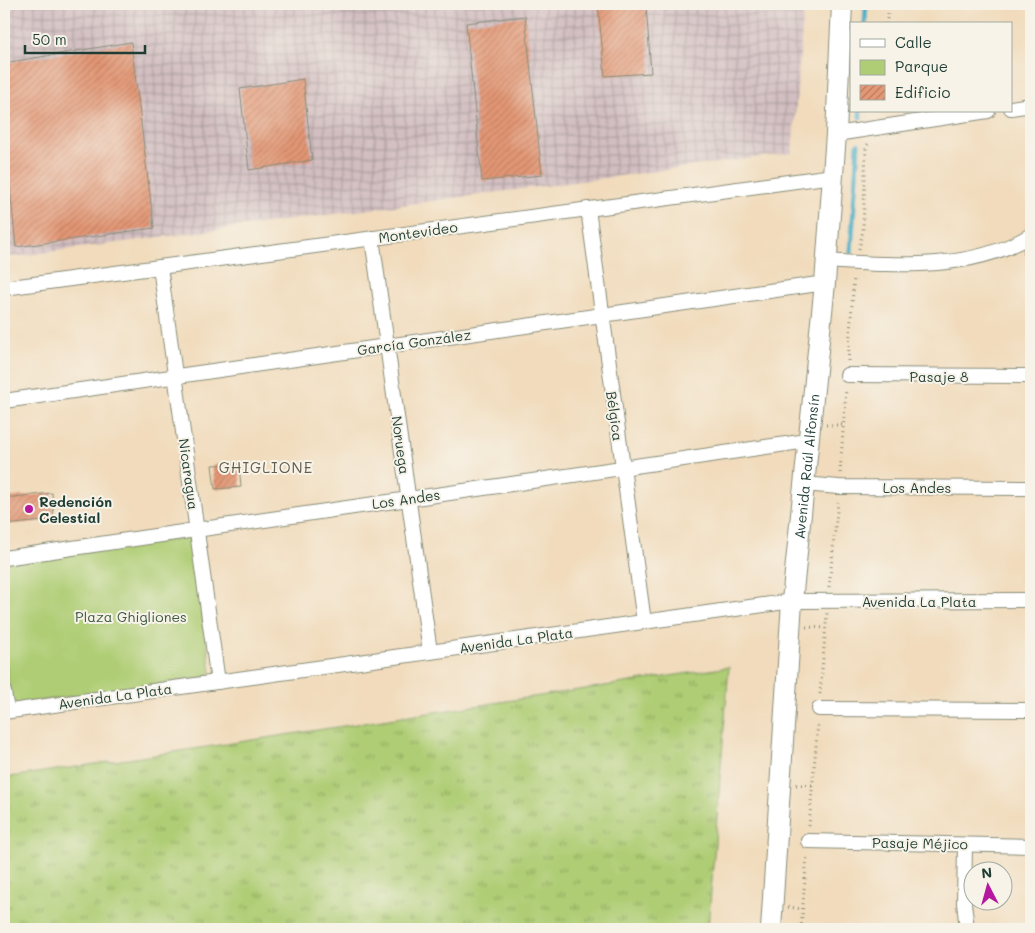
<svg xmlns="http://www.w3.org/2000/svg" width="1035" height="933" font-family="Mali,sans-serif">
<style>
.industrial{fill:url(#industrial-grid)}
.grass{fill:url(#grass-tufts);stroke:#678554}
.green{fill:#afcd74;stroke:#678554}
.lines{fill:none;stroke-linecap:round;stroke-linejoin:round}
.stream{stroke:#45acc4;stroke-width:5}
.building{fill:url(#building-hatch)}
.minor-casing{stroke:#888c78;stroke-width:16}
.secondary-casing{stroke:#888c78;stroke-width:22}
.path{stroke:#888c78;stroke-width:3;stroke-dasharray:1 4;stroke-linecap:butt}
.minor{stroke:#fff;stroke-width:14}
.secondary{stroke:#fff;stroke-width:20}
.poi-dot{fill:#b5179e;stroke:#f7f3e8;stroke-width:2}
.labels{text-anchor:middle;dominant-baseline:central;stroke-width:4;stroke-linejoin:round;paint-order:stroke}
.street-label{font-size:14px;fill:#1f3d34;stroke:#f7f3e8}
.poi-label{font-size:14px;font-weight:bold;fill:#1f3d34;stroke:#f7f3e8;text-anchor:start}
.park-label{font-size:14px;fill:#3c5a41;stroke:#f7f3e8}
.neighbourhood-label{font-size:15px;letter-spacing:1px;fill:#645c4b;stroke:#f7f3e8}
</style>
<defs>
<pattern id="industrial-grid" width="8" height="8" patternUnits="userSpaceOnUse" patternTransform="scale(1.25)"><rect width="8" height="8" fill="#d2bec1"/><path d="M0 4h8M4 0v8" fill="none" stroke="#aa9c9e"/></pattern>
<pattern id="grass-tufts" width="24" height="20" patternUnits="userSpaceOnUse" patternTransform="scale(1.25)"><rect width="24" height="20" fill="#afcd74"/><path d="M3 7l-1-3M5 7V3M7 7l1-3M15 17l-1-3M17 17v-4M19 17l1-3" fill="none" stroke="#8ea860"/></pattern>
<pattern id="building-hatch" width="6" height="6" patternUnits="userSpaceOnUse" patternTransform="scale(1.25)"><rect width="6" height="6" fill="#e49775"/><path d="M-1 1l2-2M0 6l6-6M5 7l2-2" fill="none" stroke="#b87c61"/></pattern>
</defs>
<rect width="100%" height="100%" fill="#f7f3e8"/>
<filter id="ink" filterUnits="userSpaceOnUse"><feTurbulence type="fractalNoise" baseFrequency=".02" numOctaves="2"/><feDisplacementMap in="SourceGraphic" scale="10" xChannelSelector="R" yChannelSelector="G"/><feConvolveMatrix kernelMatrix="1 2 1 2 8 2 1 2 1" color-interpolation-filters="sRGB"/></filter>
<filter id="wash" filterUnits="userSpaceOnUse"><feTurbulence type="fractalNoise" baseFrequency=".0096" numOctaves="4" result="noise"/><feDisplacementMap in="SourceGraphic" scale="20" xChannelSelector="R" yChannelSelector="G"/><feGaussianBlur stdDeviation="1.12" result="paint"/><feColorMatrix in="noise" values="0 0 0 0 0 0 0 0 0 0 0 0 0 0 0 0 0 1.4 0 .05"/><feComposite in="paint" operator="in"/></filter>
<g filter="url(#wash)">
<rect width="100%" height="100%" fill="#f1dbbc"/>
<path class="industrial" d="M4,4h800l-12,149 -788,105z"/>
<path class="grass" d="M729,667l-21,262h-704v-151z"/>
<path class="green" d="M191,537l20,135 -4,5 -189,27 -7,-4 -7,-51v-86z"/>
<g class="lines">
<g class="stream">
<path d="M865,24l1,-20"/>
<path d="M860,117v-6"/>
<path d="M851,252l7,-108"/>
</g>
</g>
<g id="blocks">
<g class="building">
<path d="M608,4h38l5,69 -46,3 -7,-71z"/>
<path d="M525,16l17,159 -60,6 -16,-158z"/>
<path d="M131,42l23,186 -138,19 -12,-120v-64z"/>
<path d="M303,79l9,81 -63,10 -9,-81z"/>
<path d="M239,464l2,23 -26,2 -3,-24z"/>
<path d="M52,493l2,27 -50,5v-27z"/>
</g>
</g>
</g>
<g filter="url(#ink)">
<use href="#blocks" fill-opacity="0" stroke="#888c78" stroke-width="1"/>
<g class="lines">
<defs>
<g id="minor">
<path d="M1011,108l20,-3"/>
<path d="M836,134l152,-23"/>
<path d="M588,209l56,413"/>
<path d="M372,238l58,414"/>
<path d="M1031,244v13"/>
<path d="M826,261c68,4 145,11 205,-26"/>
<path d="M160,267l58,415"/>
<path d="M4,288l829,-112"/>
<path d="M847,375l184,1"/>
<path d="M4,401l821,-118"/>
<path d="M803,484l36,3 192,1"/>
<path d="M4,558l803,-117"/>
<path d="M4,692l3,19"/>
<path d="M819,709l212,1"/>
<path d="M4,712l788,-111 239,-1"/>
<path d="M808,841l223,5"/>
<path d="M965,845l-1,58 3,26"/>
</g>
<g id="secondary">
<path id="s1" d="M771,929l21,-328 33,-318 11,-149 6,-130"/>
</g>
</defs>
<use href="#minor" class="minor-casing"/>
<use href="#secondary" class="secondary-casing"/>
<g class="path">
<path d="M886,24l4,-20"/>
<path d="M859,249l4,-19 3,-83 2,-3"/>
<path d="M848,361l6,-84"/>
<path d="M826,425h17"/>
<path d="M840,473l6,-84"/>
<path d="M829,587l9,-85"/>
<path d="M806,627l20,1"/>
<path d="M820,694l7,-81"/>
<path d="M796,785h17"/>
<path d="M809,826l9,-103"/>
<path d="M788,907l14,2"/>
<path d="M801,929l6,-74"/>
</g>
<use href="#minor" class="minor"/>
<use href="#secondary" class="secondary"/>
</g>
</g>
<circle class="poi-dot" cx="29" cy="509" r="5"/>
<g class="labels">
<g class="street-label">
<text transform="translate(418 232) rotate(-8)">Montevideo</text>
<text transform="translate(414 342) rotate(-8)">García González</text>
<text x="939" y="376">Pasaje 8</text>
<text transform="translate(615 416) rotate(82)">Bélgica</text>
<text transform="translate(401 445) rotate(82)">Noruega</text>
<text stroke="none"><textPath href="#s1" startOffset="464">Avenida Raúl Alfonsín</textPath></text>
<text transform="translate(189 474) rotate(82)">Nicaragua</text>
<text x="917" y="487">Los Andes</text>
<text transform="translate(406 499) rotate(-8)">Los Andes</text>
<text x="919" y="601">Avenida La Plata</text>
<text transform="translate(516 640) rotate(-8)">Avenida La Plata</text>
<text transform="translate(115 696) rotate(-8)">Avenida La Plata</text>
<text transform="translate(920 843) rotate(1)">Pasaje Méjico</text>
</g>
<g class="poi-label">
<text x="39" y="501">Redención<tspan x="39" dy="16">Celestial</tspan></text>
</g>
<g class="park-label">
<text x="131" y="616">Plaza Ghigliones</text>
</g>
<g class="neighbourhood-label">
<text x="266" y="467">GHIGLIONE</text>
</g>
</g>
<rect width="1035" height="933" fill="none" stroke="#f7f3e8" stroke-width="20"/>
<rect x="850" y="22" width="162" height="90" fill="#f7f3e8" stroke="#a1aaa0"/>
<rect x="860" y="39" width="25" height="8" fill="#ffffff" stroke="#a1aaa0"/>
<text x="895" y="48" font-size="15" fill="#1f3d34">Calle</text>
<rect x="860" y="60" width="25" height="15" fill="#afcd74" stroke="#a1aaa0"/>
<text x="895" y="72" font-size="15" fill="#1f3d34">Parque</text>
<rect x="860" y="85" width="25" height="15" fill="url(#building-hatch)" stroke="#a1aaa0"/>
<text x="895" y="98" font-size="15" fill="#1f3d34">Edificio</text>
<g transform="translate(988 886) rotate(354)"><circle r="24" fill="#f7f3e8" stroke="#a1aaa0"/>
<path d="M0-4L9 19L0 12L-9 19Z" fill="#b5179e"/>
<text y="-8" font-size="14" font-weight="bold" text-anchor="middle" fill="#1f3d34">N</text>
</g>
<path d="M25 45v8h120v-8" fill="none" stroke="#1f3d34" stroke-width="2.5"/>
<text x="32" y="45" font-size="15" fill="#1f3d34" stroke="#f7f3e8" stroke-width="4" paint-order="stroke">50 m</text>
</svg>
